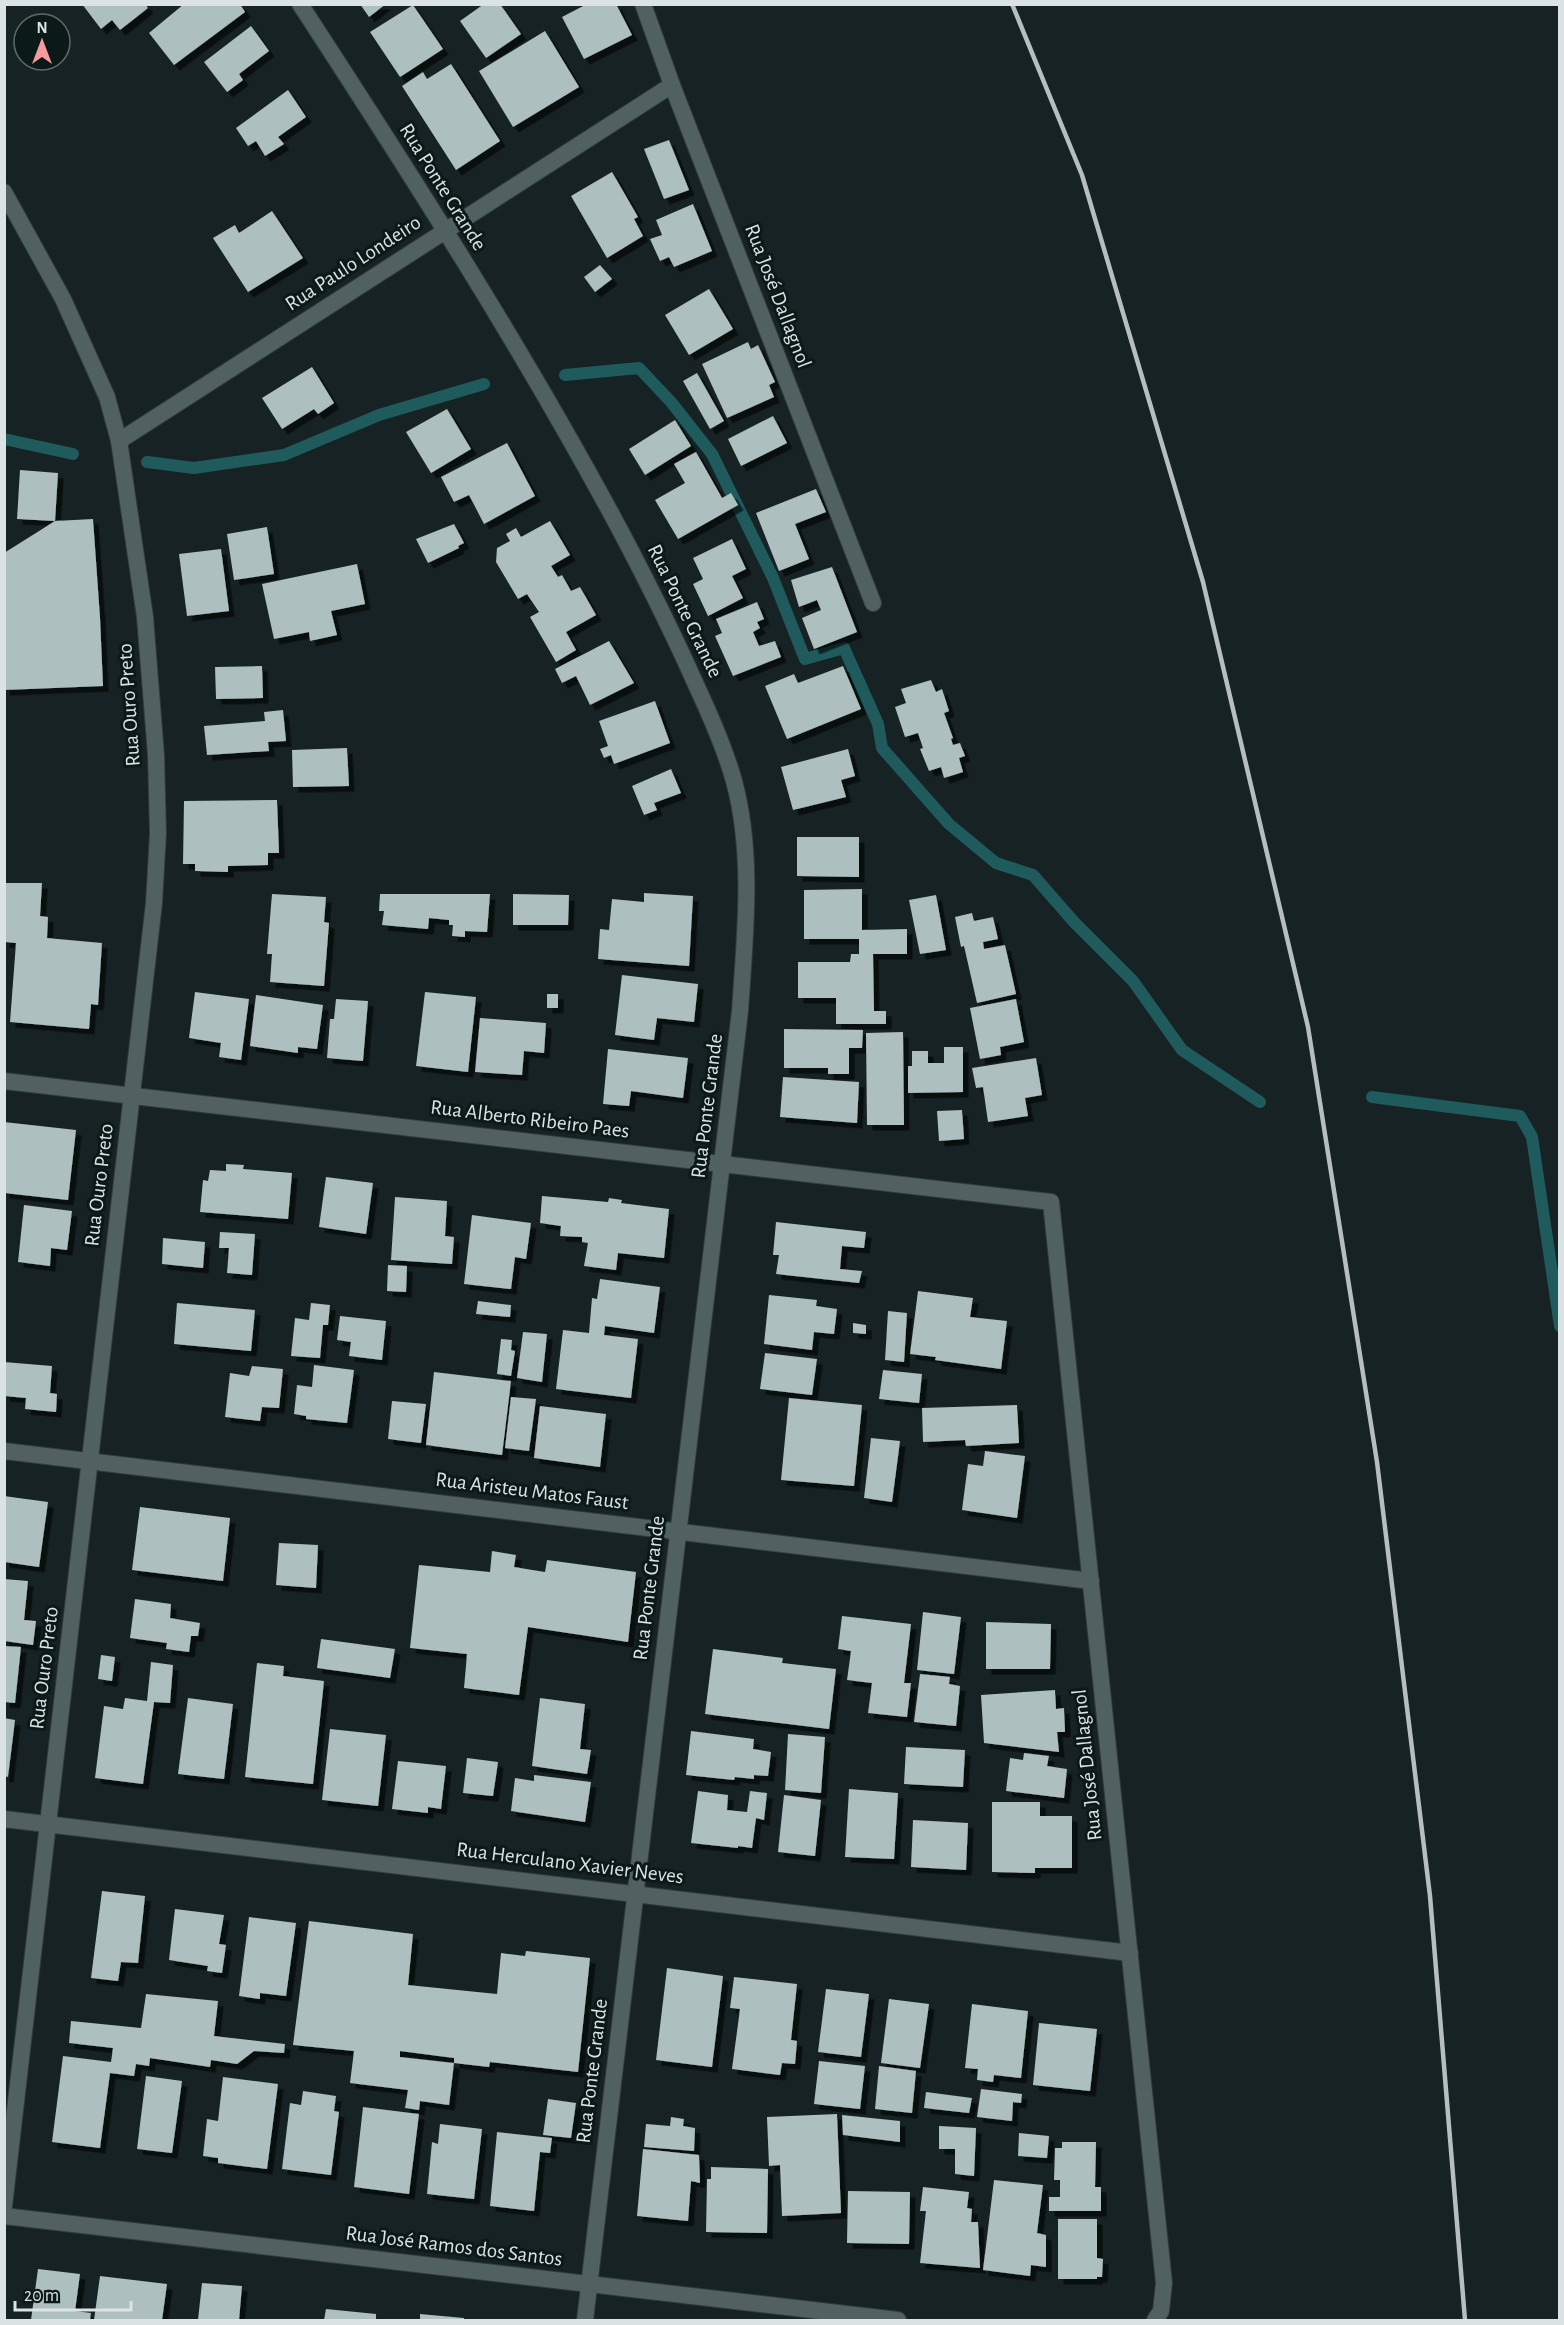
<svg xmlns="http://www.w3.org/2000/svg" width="1564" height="2325" font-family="'Alegreya Sans',sans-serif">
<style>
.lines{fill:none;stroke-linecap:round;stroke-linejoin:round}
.stream{stroke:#1f5b5d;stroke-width:12}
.building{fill:#aebfbf;filter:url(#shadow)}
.minor-casing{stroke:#323b3c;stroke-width:18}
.tertiary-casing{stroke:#323b3c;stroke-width:18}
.minor{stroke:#516060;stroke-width:16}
.tertiary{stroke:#516060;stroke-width:16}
.rail{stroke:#b6bebf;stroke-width:4.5}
.labels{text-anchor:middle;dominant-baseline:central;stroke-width:6;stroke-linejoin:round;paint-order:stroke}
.street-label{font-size:21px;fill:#dbe3e4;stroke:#0c1919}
</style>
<defs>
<filter id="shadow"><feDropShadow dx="5.5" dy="5.5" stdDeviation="0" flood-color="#0009"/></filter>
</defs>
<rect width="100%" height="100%" fill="#162223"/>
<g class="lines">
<g class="stream">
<path d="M565,375l74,-7 32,34 41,52 61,124 32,81 39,-11 34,76 4,24 67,76 47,39 37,12 41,47 59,59 49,69 78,52"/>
<path d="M4,439l69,15"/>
<path d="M147,462l47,6 90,-13 95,-40 105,-31"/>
<path d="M1372,1097l148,19 12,21 28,189"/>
</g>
</g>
<g class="building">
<path d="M82,4h63l3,4 -28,22 -8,-10 -11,9z"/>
<path d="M184,4h56l5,8 -71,53 -25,-32z"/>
<path d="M360,4h26l-17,13z"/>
<path d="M484,4h16l21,30 -35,24 -26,-37z"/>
<path d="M587,4h29l16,31 -48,24 -22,-42z"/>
<path d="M413,5l30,44 -43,28 -30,-45z"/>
<path d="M251,26l18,25 -30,23 4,6 -16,12 -23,-30z"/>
<path d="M545,31l34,56 -66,40 -34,-56z"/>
<path d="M451,64l49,77 -44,29 -54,-84 21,-14 4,7z"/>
<path d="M288,90l18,27 -28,20 6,7 -19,12 -9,-15 -8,5 -12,-18z"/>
<path d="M669,140l20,50 -25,9 -20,-50z"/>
<path d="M612,172l26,45 -4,2 9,17 -36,22 -36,-62z"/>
<path d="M693,204l19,47 -38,16 -5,-10 -9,4 -10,-22 12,-4 -6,-15z"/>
<path d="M272,211l31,47 -55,34 -35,-54 22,-13 4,8z"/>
<path d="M600,265l12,14 -17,13 -11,-15z"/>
<path d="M709,289l24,40 -44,26 -24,-40z"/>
<path d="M748,342l3,7 7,-4 17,37 -6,3 5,12 -47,21 -25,-54z"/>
<path d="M312,367l22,36 -16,11 -4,-5 -32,20 -20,-31z"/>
<path d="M697,373l27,48 -14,8 -27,-48z"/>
<path d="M447,409l24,40 -40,24 -25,-41z"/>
<path d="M773,416l14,27 -46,23 -13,-27z"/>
<path d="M675,420l16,26 -46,29 -16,-26z"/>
<path d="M507,443l28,53 -51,28 -15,-29 -15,7 -13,-25z"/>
<path d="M696,452l26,46 9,-5 7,12 -60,34 -23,-39 30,-17 -11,-19z"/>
<path d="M20,470l38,3 -3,48 -38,-2z"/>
<path d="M816,489l10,23 -31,12 14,35 -30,12 -23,-58z"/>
<path d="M93,519l7,99 3,68 -99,4v-137l51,-32z"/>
<path d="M550,521l20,34 -19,11 7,11 4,-2 9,16 9,-4 16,28 -30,17 10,18 -20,12 -26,-45 9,-5 -12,-18 -9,5 -22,-37 1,-14 13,-7 -4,-7 10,-6 5,9z"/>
<path d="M454,524l10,19 -6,3 1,2 -31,15 -12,-24z"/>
<path d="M267,527l7,47 -40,6 -7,-46z"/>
<path d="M732,539l14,30 -14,7 11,22 -35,18 -15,-32 10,-5 -10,-21z"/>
<path d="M221,549l8,62 -42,5 -8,-62z"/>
<path d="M357,564l8,40 -34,7 6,24 -27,6 -1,-9 -35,7 -12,-55z"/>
<path d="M832,567l25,65 -43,17 -12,-31 19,-8 -4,-10 -18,7 -8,-27z"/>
<path d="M757,602l7,17 -7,3 3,6 -7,4 6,14 16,-5 6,16 -48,19 -18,-40 7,-3 -6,-14z"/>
<path d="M609,641l25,42 -44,22 -14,-29 -14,7 -7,-14z"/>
<path d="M262,666l1,32 -47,1 -1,-32z"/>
<path d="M843,666l18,43 -74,30 -22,-53 29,-12 4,9z"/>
<path d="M931,680l5,12 6,-3 7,22 -5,2 9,25 -2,1 2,6 7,-2 5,13 -6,2 4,14 -19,6 -3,-11 -12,4 -9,-22 3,-1 -5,-15 -13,4 -10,-30 11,-4 -5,-14z"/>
<path d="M655,701l15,42 -56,21 -3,-9 -7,3 -4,-9 8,-3 -9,-25z"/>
<path d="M283,710l3,31 -18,1 1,9 -62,4 -3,-29 61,-5 -1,-9z"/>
<path d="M347,748l2,38 -56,1 -1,-37z"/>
<path d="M848,749l7,27 -14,4 5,17 -53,13 -12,-43z"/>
<path d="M671,769l10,24 -27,10 3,7 -13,5 -12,-29z"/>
<path d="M277,800l2,53h-11v12l-40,1v6l-33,-1v-7h-12l1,-63z"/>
<path d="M797,837h62v40l-62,-1z"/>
<path d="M4,883h38l-2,33 8,1 -1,21 55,5 -4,62 -7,-1 -2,25 -79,-7 6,-79 -12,-1z"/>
<path d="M862,889v41l45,-1v25h-34l1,57h12v13h-50v-26h-38v-36h52l1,-8h8v-15h-55v-49z"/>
<path d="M644,893l49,3 -4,70 -91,-7 2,-30 9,1 3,-31 32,3z"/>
<path d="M272,894l54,3 -2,25 5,1 -5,63 -54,-4 2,-28h-5z"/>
<path d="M380,894h110l-3,38 -22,-1v6l-13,-1 1,-11h-4v-5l-20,-2 -1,11 -46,-4 2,-14h-5z"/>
<path d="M513,894l56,1 -1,30h-55z"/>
<path d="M936,895l10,55 -26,4 -11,-54z"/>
<path d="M972,913l2,8 19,-4 5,22 -15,3 1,7 21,-4 11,49 -39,9 -13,-57 -3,1 -6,-30z"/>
<path d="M622,975l76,9 -4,38 -37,-4 -3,22 -39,-5z"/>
<path d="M195,992l54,7 -8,61 -22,-3 2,-14 -32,-5z"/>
<path d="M425,992l51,5 -8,75 -52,-6z"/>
<rect x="547" y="994" width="11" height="14"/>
<path d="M256,995l67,10 -6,44 -19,-2v6l-48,-7z"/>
<path d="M336,999l32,2 -5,60 -36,-3 3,-39h4z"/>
<path d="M1016,999l8,43 -24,5 1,8 -21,4 -10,-51z"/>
<path d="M480,1018l66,5 -2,30 -20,-2 -2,24 -47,-3z"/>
<path d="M784,1029l79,1 -1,18h-13v26h-21v-6h-44z"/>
<path d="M903,1032l1,93h-37l-1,-92z"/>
<path d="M944,1047h19v45l-55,1v-27h4v-15h16v12h16z"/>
<path d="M608,1049l80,9 -5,40 -52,-7 -2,15 -26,-2z"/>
<path d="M1036,1058l6,37 -17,3 3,18 -40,6 -5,-35 -7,1 -4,-20z"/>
<path d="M783,1077l76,5 -2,41 -77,-6z"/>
<path d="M962,1110l2,29 -25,2 -2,-30z"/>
<path d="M4,1122l72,8 -8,70 -64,-7z"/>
<path d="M226,1164l18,1 -1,4 49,4 -4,46 -88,-7 3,-32 5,1 2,-11 16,1z"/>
<path d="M326,1177l47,6 -7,51 -47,-7z"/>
<path d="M542,1196l66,6 1,-4 13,2 -1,3 48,6 -5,49 -46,-5 -2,17 -32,-4 4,-23 -6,-1v-5l-22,-1 1,-10 -21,-3z"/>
<path d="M395,1197l52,4 -2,35 9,1 -2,27 -61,-4z"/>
<path d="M24,1205l48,6 -5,39 -16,-2 -1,18 -32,-4z"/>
<path d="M472,1215l59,8 -5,36 -11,-2 -4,32 -47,-5z"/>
<path d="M776,1222l90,10 -2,16 -22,-2 -2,23 22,2 -3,12 -83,-9 3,-19h-6z"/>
<path d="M220,1232l35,2 -3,41 -25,-2 2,-25h-10z"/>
<path d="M163,1238l42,4 -2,26 -41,-4z"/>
<path d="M388,1265l19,1 -1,26 -19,-1z"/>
<path d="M600,1279l60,8 -6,46 -49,-7 -1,9 34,4 -7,59 -75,-9 7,-59 26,3 3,-35 5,1z"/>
<path d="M918,1291l55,7 -3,19 37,4 -6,48 -66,-9 1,-3 -26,-3z"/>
<path d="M769,1295l48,5 -1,6 21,3 -3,25 -20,-2 -2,18 -48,-6z"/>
<path d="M478,1301l33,4 -1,12 -34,-3z"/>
<path d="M177,1303l78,7 -4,41 -77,-7z"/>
<path d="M311,1303l19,2 -2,20h-5l-3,33 -29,-2 4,-38 14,2z"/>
<path d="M888,1311l19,2 -3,49 -19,-2z"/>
<path d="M340,1316l46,5 -4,39 -33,-4 2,-14 -14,-2z"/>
<path d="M853,1323l13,2v9l-13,-1z"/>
<path d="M523,1332l24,2 -5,48 -25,-4z"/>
<path d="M501,1339l11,1 -1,10 4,1 -4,25 -14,-2z"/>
<path d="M765,1353l52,6 -5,36 -52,-6z"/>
<path d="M4,1362l48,4 -2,27 7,1 -1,18 -31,-3 1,-11 -22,-2z"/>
<path d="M314,1365l40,5 -7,53 -41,-4v-3l-12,-2 3,-29 15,2z"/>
<path d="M252,1366l31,3 -4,39 -17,-1 -2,14 -35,-4 5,-44 19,3z"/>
<path d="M883,1370l39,4 -3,29 -40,-4z"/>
<path d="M434,1372l77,9 -9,74 -76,-10z"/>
<path d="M511,1397l25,2 -7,52 -24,-3z"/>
<path d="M789,1398l73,7 -8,81 -73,-6z"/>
<path d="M392,1401l34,3 -5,39 -33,-4z"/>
<path d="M1017,1405l2,38 -53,3 -1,-6 -42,2 -1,-34z"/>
<path d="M540,1406l66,8 -6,53 -66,-9z"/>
<path d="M871,1438l29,3 -8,61 -28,-4z"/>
<path d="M985,1451l40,5 -8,62 -55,-8 6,-46 15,2z"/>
<path d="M4,1496l44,6 -9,65 -35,-5z"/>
<path d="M140,1507l90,11 -7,63 -91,-11z"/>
<path d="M279,1543l39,2 -2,43 -40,-3z"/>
<path d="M492,1551l24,4 -2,12 31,5 2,-12 89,12 -8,70 -100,-15 -9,68 -55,-7 3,-34 -57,-6 9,-83 71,7z"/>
<path d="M4,1579l24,2 -4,39 12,1 -3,24 -29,-4z"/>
<path d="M135,1599l36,5 -1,14 30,5 -2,13h-7l-2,16 -23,-3 1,-6 -37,-5z"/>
<path d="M923,1612l38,5 -7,57 -37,-4z"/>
<path d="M842,1616l69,8 -7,59h7l-4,34 -39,-4 4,-30 -25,-3 4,-29 -13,-2z"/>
<path d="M986,1622l65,2 -1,45h-64z"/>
<path d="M321,1639l74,10 -5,29 -73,-10z"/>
<path d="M4,1646l17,1 -6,56 -11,-1z"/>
<path d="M713,1649l70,9 -1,5 54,6 -7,60 -124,-15z"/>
<path d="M101,1655l14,2 -3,24 -14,-2z"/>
<path d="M151,1662l22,3 -3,38 -16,-1 -11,82 -48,-6 9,-72 19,3 2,-11 22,3z"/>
<path d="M257,1663l27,3 -1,10 41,5 -11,103 -68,-7z"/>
<path d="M920,1674l30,3 -1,7 11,2 -4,40 -42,-4z"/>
<path d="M1055,1690l1,19 8,-1 1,24h-8l2,20 -75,-9 -3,-48z"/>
<path d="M188,1698l45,6 -9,75 -46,-5z"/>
<path d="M540,1698l45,6 -5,45 11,1 -4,24 -55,-8z"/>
<path d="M4,1718l11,2 -7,57 -4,-1z"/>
<path d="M330,1729l56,6 -8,71 -56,-6z"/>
<path d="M691,1731l63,8 -1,10 18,3 -3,24 -14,-1v4l-19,-2 -1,3 -48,-5z"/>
<path d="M788,1734l37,3 -4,56 -36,-3z"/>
<path d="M906,1747l59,3 -2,37 -59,-3z"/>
<path d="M1024,1753l25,3 -2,10 20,3 -3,29 -58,-7 4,-33 13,2z"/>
<path d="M467,1758l31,4 -5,34 -30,-3z"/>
<path d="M398,1761l48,5 -5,43 -13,-2v6l-36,-4z"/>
<path d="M534,1775l57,7 -6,40 -74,-11 4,-33 19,3z"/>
<path d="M849,1789l49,4 -4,66 -49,-2z"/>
<path d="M698,1791l30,4 -1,15 20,2 3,-21 17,2 -3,27 -8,-2 -4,30 -14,-2v2l-47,-5z"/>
<path d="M784,1795l37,5 -6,56 -37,-4z"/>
<path d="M992,1802h48v14h32v52h-37v5l-43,-1z"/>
<path d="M913,1820l55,3 -2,47 -55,-3z"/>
<path d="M102,1891l43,5 -7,67 -17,-1 -3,19 -27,-3z"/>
<path d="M175,1909l49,6 -5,29 7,1 -4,28 -15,-2 1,-5 -39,-6z"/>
<path d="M249,1917l47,6 -10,73 -26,-3v6l-21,-3z"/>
<path d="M309,1921l104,13 -5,51 89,9 4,-41 24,3 1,-5 64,7 -12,114 -88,-10 -1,5 -35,-4v-5l-54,-7v6l54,6 -5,42 -29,-4 -1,9 -14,-2 3,-18 -58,-7 4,-32 -61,-6z"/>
<path d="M667,1968l56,8 -11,91 -56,-7z"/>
<path d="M734,1977l63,7 -6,56 6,1 -2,23 -13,-1 -2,12 -48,-6 8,-60 -10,-1z"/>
<path d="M826,1989l43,5 -8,63 -43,-5z"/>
<path d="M146,1994l72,7 -4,35 71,8 -1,9 -30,-2 -17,13 -26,-4 -1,7 -60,-9 -1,8 -13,-2 -2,12 -24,-3 -10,75 -48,-6 11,-86 48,6 2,-14 -44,-5 2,-22 70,7z"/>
<path d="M889,1999l40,5 -9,64 -39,-5z"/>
<path d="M972,2004l56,7 -7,67 -27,-3 -1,7 -16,-2 1,-11 -13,-1z"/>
<path d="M1039,2023l58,6 -7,62 -57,-6z"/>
<path d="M819,2061l46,5 -5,43 -46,-5z"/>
<path d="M879,2066l37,5 -4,42 -37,-4z"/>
<path d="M146,2076l36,5 -10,72 -35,-4z"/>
<path d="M223,2077l55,7 -11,85 -49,-6v-5l-15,-2 4,-37 11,2z"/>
<path d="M981,2089l41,5 -1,9 -8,-1 -1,19 -35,-4z"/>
<path d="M303,2091l33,5 -2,15 5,1 -8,63 -49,-6 8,-66 11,2z"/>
<path d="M926,2092l46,6 -3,15 -45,-5z"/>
<path d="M548,2099l28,4 -5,35 -28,-3z"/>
<path d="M363,2107l56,7 -10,80 -55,-7z"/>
<path d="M837,2114l4,99 -59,3 -2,-51 -11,1 -2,-49z"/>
<path d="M842,2115l58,6v21l-57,-7z"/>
<path d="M671,2117l13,2 -1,7 12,2 -1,23 -50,-4 2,-23 24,2z"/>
<path d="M440,2124l42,5 -8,70 -47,-5 5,-52 6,2z"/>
<path d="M939,2126l37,2 -2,48 -19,-2v-25h-16z"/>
<path d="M497,2132l55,6 -2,15 -10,-1 -6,59 -44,-5z"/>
<path d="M1019,2133l30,3 -2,22 -29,-2z"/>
<path d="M1062,2142h34l-1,45h6v24h-52v-14h11v-17h-6l1,-32h7z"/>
<path d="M643,2149l56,6 1,28 -9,-2 -3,40 -51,-5z"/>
<path d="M711,2167l57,2 -1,64 -61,-1 1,-53h4z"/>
<path d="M994,2180l49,5 -6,48 9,2v32l-15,-2 -1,11 -47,-6z"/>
<path d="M923,2187l46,5 -2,16 5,1 -1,13h7l2,46 -60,-5 6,-52h-6z"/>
<path d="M848,2191l62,1 -1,52 -62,-1z"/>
<path d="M1058,2219h39v39l6,1 -1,18h-5v2h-39z"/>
<path d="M38,2269l42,5 -5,37 16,2 -1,7h-59z"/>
<path d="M100,2276l67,8 -5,36h-68z"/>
<path d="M202,2283l40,3 -3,34h-41z"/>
<path d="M326,2309l50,5v6h-52z"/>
<path d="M420,2314l44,4v2h-44z"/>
</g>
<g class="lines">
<defs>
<g id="minor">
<path d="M643,4l29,81 201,518"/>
<path d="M4,192l59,107 44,98 12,44 26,176 11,138 2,78 -4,70 -150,1303"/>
<path d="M119,441l553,-356"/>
<path d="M4,1081l1047,121 113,1081 -3,28 -6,9"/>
<path d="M4,1451l1087,130"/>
<path d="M4,1819l1126,134"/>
<path d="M4,2216l894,104"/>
</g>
<path id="tertiary" d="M300,4c112,172 223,345 320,526 27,51 53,103 77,157 14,30 28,62 37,94 20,74 11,155 6,230l-155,1309"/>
</defs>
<use href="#minor" class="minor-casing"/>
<use href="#tertiary" class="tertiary-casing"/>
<use href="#minor" class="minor"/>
<use href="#tertiary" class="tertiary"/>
<path class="rail" d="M1012,4l70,171 121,407 105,445 69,435 53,434 35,424"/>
</g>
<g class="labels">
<g class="street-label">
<text transform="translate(443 187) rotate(58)">Rua Ponte Grande</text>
<text transform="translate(353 263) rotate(-33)">Rua Paulo Londeiro</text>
<text transform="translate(778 296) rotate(69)">Rua José Dallagnol</text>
<text transform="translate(685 611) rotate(64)">Rua Ponte Grande</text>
<text transform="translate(129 705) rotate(-94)">Rua Ouro Preto</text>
<text transform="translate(707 1106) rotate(-83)">Rua Ponte Grande</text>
<text transform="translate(530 1119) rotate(7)">Rua Alberto Ribeiro Paes</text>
<text transform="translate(99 1185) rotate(-83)">Rua Ouro Preto</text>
<text transform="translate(532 1491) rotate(7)">Rua Aristeu Matos Faust</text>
<text transform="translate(649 1588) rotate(-83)">Rua Ponte Grande</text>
<text transform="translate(44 1668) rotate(-83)">Rua Ouro Preto</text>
<text transform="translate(1087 1765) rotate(-96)">Rua José Dallagnol</text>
<text transform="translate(570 1863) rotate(7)">Rua Herculano Xavier Neves</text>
<text transform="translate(592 2071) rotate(-83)">Rua Ponte Grande</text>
<text transform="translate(454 2246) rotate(7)">Rua José Ramos dos Santos</text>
</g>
</g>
<rect width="1564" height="2325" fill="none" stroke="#dbe3e4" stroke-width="12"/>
<g transform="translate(42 42)"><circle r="28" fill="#0c1919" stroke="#5f6a6a" stroke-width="1.5"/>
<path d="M0-4.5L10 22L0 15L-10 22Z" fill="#f59b9d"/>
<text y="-9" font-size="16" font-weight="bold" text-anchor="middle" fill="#dbe3e4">N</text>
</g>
<path d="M15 2301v9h116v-9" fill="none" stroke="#dbe3e4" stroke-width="3"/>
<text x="24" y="2301" font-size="18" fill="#dbe3e4" stroke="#0c1919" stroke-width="4.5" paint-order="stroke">20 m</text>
</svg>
